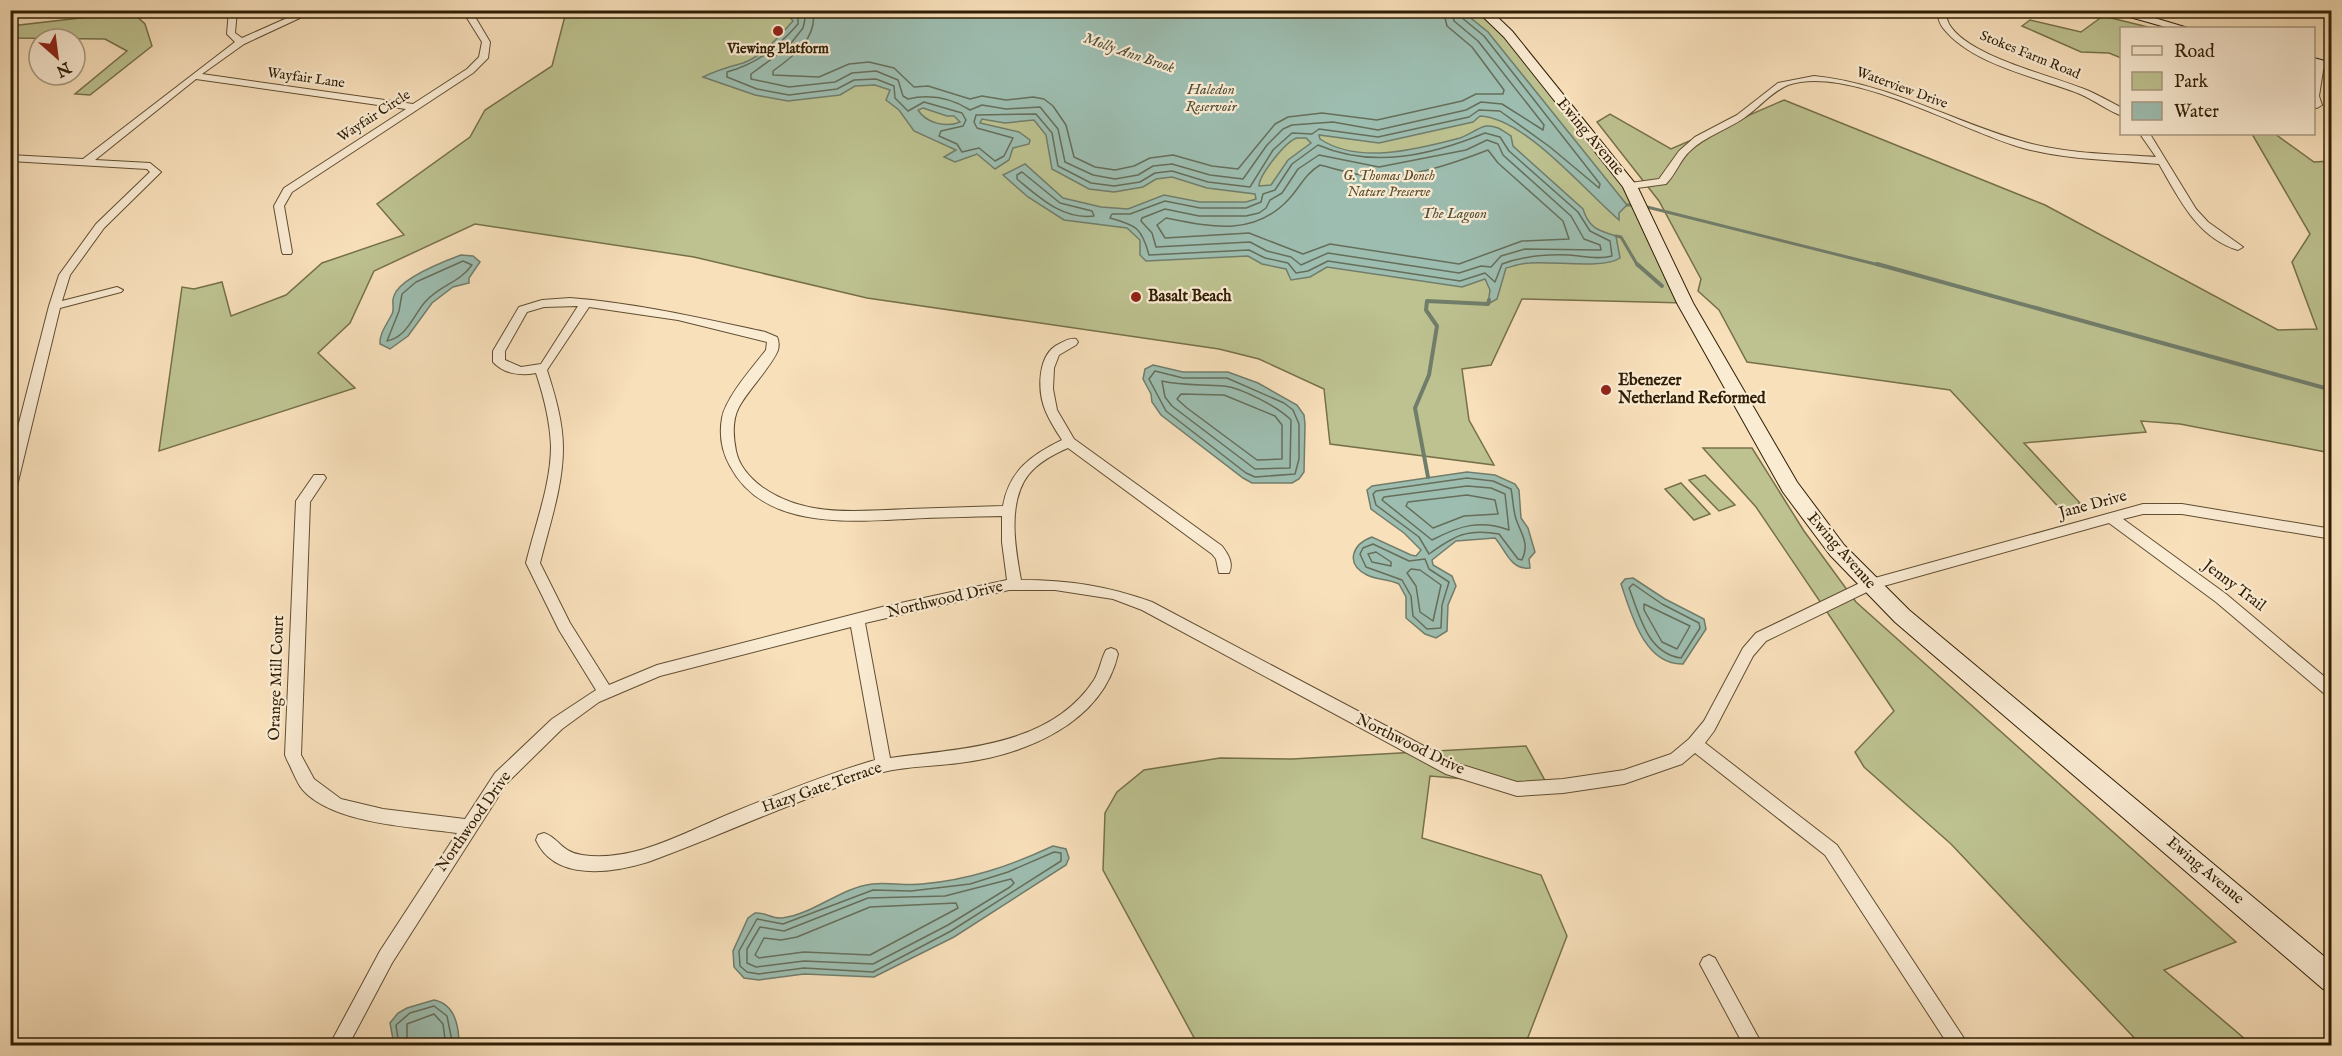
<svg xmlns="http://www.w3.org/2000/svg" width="2342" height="1056" font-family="'IM FELL English',serif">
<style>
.green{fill:#bdc290;stroke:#76704a;stroke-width:1.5}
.water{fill:#9dbdb0;stroke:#717d6b;stroke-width:1.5;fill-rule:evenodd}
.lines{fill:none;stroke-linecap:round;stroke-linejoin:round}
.shore{stroke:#666e5a;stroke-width:1.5}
.stream-far1{stroke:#717d6b;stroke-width:3}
.stream{stroke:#717d6b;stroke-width:4}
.minor-casing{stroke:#614e32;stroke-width:2}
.secondary-casing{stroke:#2f1e04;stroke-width:2}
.minor{fill:#faebd3;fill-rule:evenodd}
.secondary{fill:#faebd3;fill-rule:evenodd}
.poi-dot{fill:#8f2418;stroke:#faebd3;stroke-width:2}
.labels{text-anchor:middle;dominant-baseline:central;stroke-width:4.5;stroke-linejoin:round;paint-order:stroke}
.far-poi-label{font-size:14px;font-weight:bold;fill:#2f1e04;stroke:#faebd3}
.far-street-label{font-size:14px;fill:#2f1e04;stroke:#faebd3}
.far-park-label{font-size:14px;font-style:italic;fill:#5a4f2e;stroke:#faebd3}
.far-water-label{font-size:15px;font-style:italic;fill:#504e38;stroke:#faebd3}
.street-label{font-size:16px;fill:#2f1e04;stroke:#faebd3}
.poi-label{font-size:16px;font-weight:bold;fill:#2f1e04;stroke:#faebd3;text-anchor:start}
</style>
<rect width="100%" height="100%" fill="#f8e0bb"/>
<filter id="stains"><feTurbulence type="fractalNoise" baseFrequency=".00333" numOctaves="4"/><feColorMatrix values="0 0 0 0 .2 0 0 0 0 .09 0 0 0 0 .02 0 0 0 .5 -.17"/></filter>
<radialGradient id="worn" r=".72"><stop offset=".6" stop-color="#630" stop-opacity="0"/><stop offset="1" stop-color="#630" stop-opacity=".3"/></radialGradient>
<g class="green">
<path d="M559,11h923l144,170 59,122 -163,-4 -31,66 -29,4 7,51 25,45 -164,-21 -6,-55 -65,-30 -40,-10 -352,-51 -173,-41 -219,-33 -101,47 -24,52 -32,30 37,35 -196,63 23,-164 12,2 28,-7 9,34 55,-21 36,-32 82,-28 -27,-31 93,-67 15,-27 67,-44 13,-50z"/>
<path d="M132,12l13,12 7,22 -62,49 -15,-1 52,-43 -22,-12 -94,-1v-12z"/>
<path d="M2103,16l49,12h-30l-1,30 -12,-5 -28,-1 -59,-26 8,-6 51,12z"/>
<path d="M1784,100l261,105 233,125 39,-1 -25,-67 18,-28 -58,-100h23l39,28 17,-1v292l-151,-29 -39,-3 5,11 -122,11 56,60 -16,10 -114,-123 -203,-28 -28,-52 -21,-19 3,-12 -42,-78 -62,-79 13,-8 61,35z"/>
<path d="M1703,448h49l52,83 52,71 380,340 -72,28 88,75h-111l-190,-201 -87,-77 -9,-15 39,-41 -138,-204z"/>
<path d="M1705,475l30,30 -16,6 -30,-31z"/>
<path d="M1681,483l29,31 -16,6 -29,-31z"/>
<path d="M1526,746l22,40 -118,-10 -8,62 119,37 26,61 -42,109h-327l-95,-175 2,-57 12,-21 27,-22 76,-12 72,1z"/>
</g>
<g class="water">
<path d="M759,11h703l26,21 139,173 -8,8v7c-34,-29 -94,-102 -139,-104l-7,6 -94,21 -60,-8 1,4c39,26 98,10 140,-1 9,-3 17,-10 26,-12 11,-1 17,5 25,10l2,10 70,63c6,19 14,21 33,27l4,22c-16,11 -66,3 -90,5 -8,0 -16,3 -24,5l-9,31 -9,5 2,-14 -5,-11 -23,8 -135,-20 -17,10 -19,3 -5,-11 -24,-5 -14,-8 -102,5 -6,-6v-15l-13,-12 -63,-8 -36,-23 -25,-22 22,-11 38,34 38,9 27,2 36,-14 36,7h46l10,-3 -1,-5 -48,-6 -35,-11 -16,2 -13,8 -29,5 -25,-3 -37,-20 -6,-34 -12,-15 -29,3 -23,-4 -2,4 39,9 11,8 -1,4 -16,4 -4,12 -14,9 -18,-15 -22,8 -11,-5 12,-7 -42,-19 -15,-21 -13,-10 4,-10 -15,-5 -20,1 -15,9 -52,6 -33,-6 -52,-18c14,-7 25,-10 40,-14 20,-7 36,-27 50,-42l-6,-7zM923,108l24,8h7l6,6c-14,6 -34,1 -42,-12zM1297,138h9l5,5 -23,17 -17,25 -12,1c0,-11 27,-45 38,-48z"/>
<path d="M461,255l12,1 7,6 -11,16v5l-16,4 -21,16 -24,33 -18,13 -10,-5c-1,-10 7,-20 12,-30 3,-6 -1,-12 2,-18 5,-18 51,-35 67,-41z"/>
<path d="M1153,365l30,7h45l30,11 39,22 7,10 1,9 -1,48 -5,7 -7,4h-40l-9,-5 -82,-63 -9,-13 -1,-8 -8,-15 2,-10z"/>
<path d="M1467,472l28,3 20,9 4,6 2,28 7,10 7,24 -6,7 1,9c-20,2 -24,-18 -35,-30l-39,3 -24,19 1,5 19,11 4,10 -8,19 -1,26 -11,7 -11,-4 -19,-16v-21l-7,-13c-11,-5 -22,-4 -32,-9 -23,-12 -14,-31 5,-38l39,18 5,1 5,-6 -17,-17 -33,-24 -4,-19 5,-4z"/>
<path d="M1633,578l32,21 39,20 2,10 -23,35c-39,1 -52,-51 -62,-80l4,-5z"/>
<path d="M1053,846l13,3 3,9 -3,7 -112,72 -80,40 -70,-3 -45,6 -15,-2 -10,-11 -1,-16 15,-33 7,-5c10,-1 17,6 27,5 32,-4 58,-30 90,-34 16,-2 33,2 50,0 47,-4 88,-18 131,-38z"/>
<path d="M434,1000c21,4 25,27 25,45h-65l-4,-22 8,-10 9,-5z"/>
</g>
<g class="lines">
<g class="shore">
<path d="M792,10l6,8v6c-20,23 -41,40 -71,48v5l30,12 32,6 48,-6 17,-9 22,-1 18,7 1,12 13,13 16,-9 38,11 4,7 -3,6 -22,5 -2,5 18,8 5,8 17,-4 16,13 9,-5 9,-18 -36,-10 -3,-6 2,-7 60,-1 16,19 6,33 33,17 23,3 26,-4 15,-9 17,-2 36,11 42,5 23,-37 19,-17 20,1 7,-5 59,8 91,-20 10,-7 21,1 50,36 49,41 1,-4 -116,-148 -23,-19 -2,-7"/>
<path d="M802,10l3,9 -2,9 -15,19 -37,27v5l38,8 46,-5 17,-9 24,-2 22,9 5,16 5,3c22,-5 43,-1 62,11l12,-5 24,4 34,-2 18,22 7,33 28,13 22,4 23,-4 15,-9 19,-2 38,11 33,4 24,-34 16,-16 9,-4 41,-3 45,8 88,-20 15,-8 21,2 41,26 1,-5 -66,-84 -24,-20 -2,-11"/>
<path d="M813,10c5,28 -19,46 -40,61v4l46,2 30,-13 20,-2 25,6 20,19 14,-1 42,13 12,-3 24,4 27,-3 11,2 9,7 13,19 8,32 21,10 20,3 19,-4 16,-8 23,-3 39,11 26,3 37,-45 13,-7 34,-4 55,7 85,-19 14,-7h27l1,-4 -32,-43 -25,-21 -4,-16"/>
<path d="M1485,133l15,4 9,14 69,61 12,19 20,10 2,15c-14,4 -29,0 -43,-1 -23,-1 -45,1 -67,9l-7,18 -10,-9 -25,8 -132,-20 -20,10 -12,2 -8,-10 -23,-5 -16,-8 -100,5c-7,-27 -13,-30 -39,-37l2,-4h18l35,-13 35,7h46l15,-6 2,-8 12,-4 17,-26 26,-19c55,24 114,10 167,-12z"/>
<path d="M1487,140l11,4 5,11 68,61 13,23 16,6 1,5 -76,-1 -24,7 -10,11 -10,-1 -22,7 -131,-20 -27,12 -10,-8 -24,-6 -17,-9 -94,5 -4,-14 -11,-12 1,-3 23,-9 34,7h47l13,-3 7,-5 4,-8 12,-7 16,-24 21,-14 60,12 87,-17z"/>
<path d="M1488,150l10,13 65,58 6,18 -47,2 -63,23 -129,-20 -27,10 -54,-21 -84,5 -8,-13 9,-7c45,9 88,19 123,-19 11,-12 16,-25 31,-34 17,4 33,10 50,11 39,3 82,-12 118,-26z"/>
<path d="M1022,172l38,31 32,8 2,5c-31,4 -54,-18 -77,-37v-4z"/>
<path d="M463,261l9,4c-14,19 -31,19 -47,37 -12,14 -18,35 -38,39l12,-30 3,-17 14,-12z"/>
<path d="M1155,371l28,7h44l57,25 9,7 6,14v35l-4,15 -40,3 -9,-4 -80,-62 -17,-32z"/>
<path d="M1162,381c21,5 40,3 62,5 18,2 54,21 67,34l-1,48 -35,1 -83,-63 -7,-9z"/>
<path d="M1181,394l43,1 51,21 7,9v34l-25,1 -70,-52 -10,-9z"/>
<path d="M1467,478l26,3 18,8c2,9 2,21 5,30 5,15 14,24 6,41l-4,-1 -19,-25c-32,-6 -45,2 -70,20l-10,-17 -43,-32 -3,-11 3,-3z"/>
<path d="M1467,486l24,2 14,6 4,36c-29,-11 -50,-4 -77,10l-50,-40 2,-3z"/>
<path d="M1467,495l28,5 3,14 -34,2 -31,12 -27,-22 2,-4z"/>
<path d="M1373,544l36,17 16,-2 4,10 20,13 -7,23 -1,23 -14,1 -14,-13 -2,-20 -9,-16 -36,-13 -6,-13 3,-6z"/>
<path d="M1376,552l15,10v4l-19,-4 -4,-8z"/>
<path d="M1411,569l9,1 21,15 -8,36 -13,-9 -4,-26 -9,-13z"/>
<path d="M1633,584l29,20 37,19 1,5 -19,30c-34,-5 -41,-42 -52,-70z"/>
<path d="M1644,604l46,22 -13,23 -15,-7 -18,-32z"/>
<path d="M1054,852l7,1v8l-110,70 -78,41 -69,-4 -45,6 -12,-2 -7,-6 -1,-15 18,-32 26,5 90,-34 38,1 59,-7 38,-12z"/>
<path d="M1011,879l3,4 -4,4 -62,38 -75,39 -69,-3 -48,6 -9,-4v-14l13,-22 24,4 84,-33 77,-2z"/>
<path d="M956,903l2,5 -88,47 -66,-3 -45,6 -4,-3 9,-17 17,2 16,-3 73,-30z"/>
<path d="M399,1046l-3,-21 14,-12 24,-7 13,10 6,30"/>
<path d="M407,1046v-22l27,-10 9,10 3,22"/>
</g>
<g class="stream-far1">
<path d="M1627,205h8"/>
<path d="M1643,206l240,60"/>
<path d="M1616,236l5,1 17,29"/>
</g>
<g class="stream">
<path d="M1637,264l25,22"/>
<path d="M1877,264l455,126"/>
<path d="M1428,477l-13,-69 14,-33 8,-49 -11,-16 1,-9 61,3 1,-4"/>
</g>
<defs>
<g id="minor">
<path d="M229,10h8l-2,23 7,5 63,-28h12l-73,34 -42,30 211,30 54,-35 12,-12 3,-15 -20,-32h9l19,32 -2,16 -15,15 -181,119 -8,14 8,46 -1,2h-8l-1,-2 -8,-46 10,-18 122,-79 -210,-30 -101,81 55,3 11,9 -57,56 -34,47 -8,26 55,-14 6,3 -2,2 -61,16 -43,178 -7,5v-33l39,-152 10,-31 37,-51 54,-52 -3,-3 -137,-8v-6l73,4 152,-117 -8,-8z"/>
<path d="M1936,10h8c2,5 3,10 5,14 19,33 105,52 140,67 11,5 22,11 33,17v8c-15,-6 -28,-16 -42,-22 -43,-17 -108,-29 -137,-66 -4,-5 -5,-12 -7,-18z"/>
<path d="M2319,61l5,3 -5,32 3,9 -5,3 -3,-1v-43z"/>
<path d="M1814,76c78,8 140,47 214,67 41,11 85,11 128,14l-16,-23h10l46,75 12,13 35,25 -5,3c-41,-12 -59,-52 -79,-86 -45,-4 -92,-4 -136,-16 -61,-17 -175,-84 -235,-63 -17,7 -29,23 -44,33 -17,12 -39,18 -54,33 -10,9 -14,23 -24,33l-36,5 -5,-3 5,-3 29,-4 20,-28 16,-14 42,-22 41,-32z"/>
<path d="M570,298c66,5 130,20 195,34l12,5c2,4 2,9 1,13 -6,16 -30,40 -39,57 -7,13 -6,29 -3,44 3,15 14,27 26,36 44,31 96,24 146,22 32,-1 63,-2 95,-3 6,-35 28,-51 59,-66 -6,-9 -12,-19 -16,-28 -9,-20 -9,-58 13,-68 6,-3 10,-6 17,-5l2,3 -2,3 -17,10 -5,13 -1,21 4,21 17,29 148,107c6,8 12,17 7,27h-10l-3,-14 -4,-5 -144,-106c-14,6 -29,14 -39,26 -22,28 -14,73 -8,106 48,0 86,6 131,22l304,161 61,19 46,-3 61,-9 47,-16 18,-15 15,-18 39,-73 13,-15 108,-52 279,-77h39l150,25v10l-150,-25h-39l-20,5 103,75 106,89v15l-5,-2 -111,-94 -107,-79 -236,66 -107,52 -13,15 -39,75 -9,12 132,102 132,201h-20l-124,-191 -130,-102 -13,11 -58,20 -61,9 -46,3 -71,-22 -304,-164 -29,-11 -58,-9h-46l-144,33 25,135c72,-10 160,-11 204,-78 6,-10 7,-21 12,-30l5,-2 5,2 2,4c-16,70 -94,101 -159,109 -29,4 -61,3 -90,13 -75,25 -147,59 -221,86 -36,11 -93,20 -112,-22l2,-5 6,-2c15,5 17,19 38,22 52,8 105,-24 152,-43 46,-19 93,-38 141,-52l-24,-133 -191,49 -61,26 -37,27 -55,54 -115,180 -44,83h-19l51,-95 77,-118c-44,-6 -125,-9 -155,-44 -6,-8 -10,-20 -15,-29l-2,-5 11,-254 18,-26h10l2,3 -16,24 -9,253 13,24 27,20 42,10 82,10 30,-46 57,-54 44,-29 -37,-60 -33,-67c9,-38 25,-78 25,-117 -1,-25 -7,-49 -15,-73 -15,3 -32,1 -43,-11v-11l26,-44 23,-7zM578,306l-37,58 -20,3 -16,-7v-9l22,-39 17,-5zM589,307l89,13 89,22 -1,8c-13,17 -40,47 -44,68 -3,17 0,34 8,48 33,63 118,56 177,53 32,-2 63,-2 95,-3v26l5,38 -125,27 -225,58 -48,20 -39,-62 -30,-60c9,-37 23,-76 23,-115 0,-26 -8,-53 -16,-78z"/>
<path d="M1709,955l6,3 48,88h-19l-44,-82 3,-6z"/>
</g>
<g id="secondary">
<path d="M1476,10h14l22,21 125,155 56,117 104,179 47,63 65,65 423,353v29l-9,-3 -428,-367 -65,-67 -47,-63 -106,-189 -54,-116 -119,-150z"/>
<path d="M2105,10h23l60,18h-19z"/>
<path d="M2314,58l18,5v8l-18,-5z"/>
</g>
</defs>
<use href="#minor" class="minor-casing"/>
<use href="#secondary" class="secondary-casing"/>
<use href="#minor" class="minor"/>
<use href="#secondary" class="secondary"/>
</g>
<g class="poi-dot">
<circle cx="778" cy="31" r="6"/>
<circle cx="1136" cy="297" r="6"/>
<circle cx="1606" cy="390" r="6"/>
</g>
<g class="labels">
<g class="far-poi-label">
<text x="778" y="49">Viewing Platform</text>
</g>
<g class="far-street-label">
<text transform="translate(2030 55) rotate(22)">Stokes Farm Road</text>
<text transform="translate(306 78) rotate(8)">Wayfair Lane</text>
<text transform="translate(1902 88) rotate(20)">Waterview Drive</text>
<text transform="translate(374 116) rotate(-33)">Wayfair Circle</text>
</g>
<g class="far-park-label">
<text x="1389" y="176">G. Thomas Donch<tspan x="1389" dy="16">Nature Preserve</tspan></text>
</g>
<g class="far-water-label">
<text transform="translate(1129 53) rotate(19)">Molly Ann Brook</text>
<text x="1211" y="89">Haledon<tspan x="1211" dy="17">Reservoir</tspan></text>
<text x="1454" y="213">The Lagoon</text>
</g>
<g class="street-label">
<text transform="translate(1590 137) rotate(50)">Ewing Avenue</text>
<text transform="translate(2093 505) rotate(-15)">Jane Drive</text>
<text transform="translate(1841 551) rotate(49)">Ewing Avenue</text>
<text transform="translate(2234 586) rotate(37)">Jenny Trail</text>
<text transform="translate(945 600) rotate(-13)">Northwood Drive</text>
<text transform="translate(277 678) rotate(-88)">Orange Mill Court</text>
<text transform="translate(1410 745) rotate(26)">Northwood Drive</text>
<text transform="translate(822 788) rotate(-19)">Hazy Gate Terrace</text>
<text transform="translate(474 822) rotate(-55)">Northwood Drive</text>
<text transform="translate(2205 871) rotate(40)">Ewing Avenue</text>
</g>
<g class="poi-label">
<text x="1148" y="297">Basalt Beach</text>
<text x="1618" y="381">Ebenezer<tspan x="1618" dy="18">Netherland Reformed</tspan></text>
</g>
</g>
<rect width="2342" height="1056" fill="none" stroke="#f8e0bb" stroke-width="36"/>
<rect x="12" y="12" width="2318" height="1032" fill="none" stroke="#2f1e04" stroke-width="3"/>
<rect x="18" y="18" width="2306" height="1020" fill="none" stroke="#2f1e04" stroke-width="1.5"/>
<rect x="2120" y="27" width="195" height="108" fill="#faebd3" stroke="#a99980" stroke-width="1.5"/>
<rect x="2132" y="46" width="30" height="9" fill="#faebd3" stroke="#a99980" stroke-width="1.5"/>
<text x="2174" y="57" font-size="18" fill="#2f1e04">Road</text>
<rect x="2132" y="72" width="30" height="18" fill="#bdc290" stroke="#a99980" stroke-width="1.5"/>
<text x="2174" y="87" font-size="18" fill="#2f1e04">Park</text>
<rect x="2132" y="102" width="30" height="18" fill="#9dbdb0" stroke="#a99980" stroke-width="1.5"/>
<text x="2174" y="117" font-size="18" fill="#2f1e04">Water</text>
<g transform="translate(57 57) rotate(152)"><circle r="28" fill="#faebd3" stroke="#a99980" stroke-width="1.5"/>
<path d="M0-4.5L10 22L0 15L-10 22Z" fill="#8f2418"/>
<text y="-9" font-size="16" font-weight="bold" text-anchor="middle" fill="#2f1e04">N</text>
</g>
<rect width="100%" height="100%" filter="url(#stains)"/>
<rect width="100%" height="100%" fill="url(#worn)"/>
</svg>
